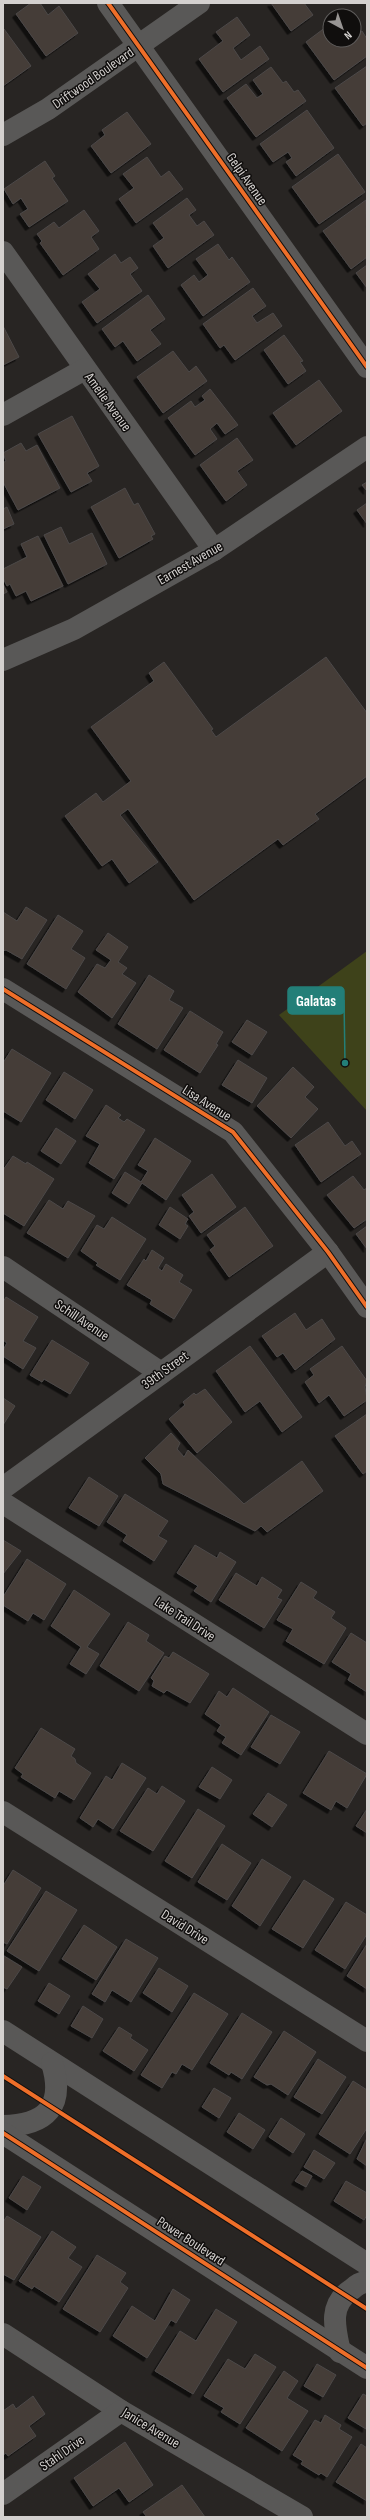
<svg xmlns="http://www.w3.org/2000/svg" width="370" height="2520" font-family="'Sofia Sans Condensed',sans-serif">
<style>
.green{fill:#3e421a}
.building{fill:#443c37;stroke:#4c4949;filter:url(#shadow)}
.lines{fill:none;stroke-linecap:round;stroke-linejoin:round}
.minor{stroke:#595857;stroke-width:22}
.tertiary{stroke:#595857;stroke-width:22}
.cycleway-casing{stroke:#100e0d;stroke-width:6}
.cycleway{stroke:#ee6e29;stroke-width:4}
.labels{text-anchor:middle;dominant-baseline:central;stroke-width:3;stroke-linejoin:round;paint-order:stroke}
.street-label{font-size:14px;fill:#d4d1cf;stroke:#100e0d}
.leader{fill:none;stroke:#237f78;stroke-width:1.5}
.callout-dot{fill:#237f78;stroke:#100e0d;stroke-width:1.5}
.callout{fill:#237f78;stroke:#237f78;stroke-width:1.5}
.callout-label{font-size:15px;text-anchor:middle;font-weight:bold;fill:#fff}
</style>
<defs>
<filter id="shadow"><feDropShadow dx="-3.5" dy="3.5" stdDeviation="0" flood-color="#0009"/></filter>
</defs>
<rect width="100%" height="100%" fill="#282523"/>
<path class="green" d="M367,951v160l-88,-96z"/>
<g class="building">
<path d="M31,3h9l8,12 11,-9 19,27 -32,23 -30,-42z"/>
<path d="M271,3h33l9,12 -22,16z"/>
<path d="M237,17l13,18 -17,13 8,12 19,-14 9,13 -46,33 -24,-33 24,-18 -7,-9z"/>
<path d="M330,24v16h24v-3l8,-6 5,8v17l-33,24 -28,-38z"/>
<path d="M4,29l27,37 -28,20v-56z"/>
<path d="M367,66v57l-4,3 -28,-38z"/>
<path d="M271,67l12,16 3,-2 8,11 4,-2 8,11 -50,36 -29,-39 19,-14 11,14 6,-4 -10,-14z"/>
<path d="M307,110l27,38 -38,28 -10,-14 6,-4 -4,-6 -15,10 -13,-18z"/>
<path d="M127,112l24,32 -40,29 -20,-27 14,-11 -3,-5z"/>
<path d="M338,154l27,38 -46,32 -27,-37z"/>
<path d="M147,157l14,20 8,-6 14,18 -47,34 -17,-24 15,-11 -11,-14z"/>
<path d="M45,161l10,15 -3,2 16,23 -39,26 -9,-13 8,-5 -7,-11 -8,6 -9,-15z"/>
<path d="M187,198l9,12 -7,5 8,11 7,-5 10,14 -46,33 -15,-22 11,-8 -11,-15z"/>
<path d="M366,200l1,57 -16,12 -28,-38z"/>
<path d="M84,210l15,21 -8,6 8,12 -36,26 -23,-32 2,-2 -5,-7 17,-12 5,6z"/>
<path d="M218,244l11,16 3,-3 18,25 -47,34 -22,-31 13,-10 5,7 9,-7 -12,-16z"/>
<path d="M115,254l6,9 9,-6 8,11 -8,6 12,17 -45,32 -15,-21 18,-13 -12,-15z"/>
<path d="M367,265v23l-11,-15z"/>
<path d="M253,288l13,18 -14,10 5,7 16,-10 9,13 -47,34 -11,-15 -4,3 -17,-24z"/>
<path d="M148,295l17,24 -15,11 11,14 -24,17 -14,-20 -8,6 -13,-18z"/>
<path d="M3,326l16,31 -16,8z"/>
<path d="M284,335l19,26 -3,1 6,9 -18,13 -24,-34z"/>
<path d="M173,351l16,21 7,-6 11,15 -44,32 -26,-36z"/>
<path d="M319,380l23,31 -46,34 -23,-32z"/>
<path d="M210,389l28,36 -13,9 -8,-11 -7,6 7,10 -22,16 -27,-37 23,-17 4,6 10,-7 -3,-4z"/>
<path d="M72,416l27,50 -12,7 5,8 -21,11 -33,-58z"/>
<path d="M237,438l16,22 -16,11 10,14 -21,16 -26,-36z"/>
<path d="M21,443l5,8 11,-6 23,43 -42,22 -15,-28v-19l3,-2 -3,-8z"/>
<path d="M367,482v9l-5,-6z"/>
<path d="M125,488l9,17 4,-2 17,31 -4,2 2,3 -34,19 -28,-51z"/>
<path d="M367,503v21l-10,-14z"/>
<path d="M7,507l7,17 -11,5v-20z"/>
<path d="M61,527l8,17 23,-11 15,31 -39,20 -24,-49z"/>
<path d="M38,536l25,50 -32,15 -5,-10 -10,5 -6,-12 -3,2 -4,-8v-9l24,-12 -6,-13z"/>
<path d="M3,584l4,8 -4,2z"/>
<path d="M326,657l41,56v63l-52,38 4,5 -36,26 -5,-6 -84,61 -66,-91 -8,6 38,47 -29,21 -17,-24 -10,7 -37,-50 31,-23 7,9 28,-21 -40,-54 63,-46 -5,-8 15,-11 49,67 -2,1 5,7z"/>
<path d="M26,907l21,13 -25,39 -16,-9 -3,1v-39l14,9z"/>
<path d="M58,915l25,16 -12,18 14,9 -19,31 -39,-25z"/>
<path d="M108,933l20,14 -10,15 9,6 -5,6 14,9 -24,35 -34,-26 19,-28 8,4 6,-8 -15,-10z"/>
<path d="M149,975l25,16 -5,9 14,8 -26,41 -39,-25z"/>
<path d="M190,1011l33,21 -7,12 2,1 -18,28 -36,-23z"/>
<path d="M247,1020l20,12 -15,23 -20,-13z"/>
<path d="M12,1049l39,24 -30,49 -18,-11v-48z"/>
<path d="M238,1060l29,18 -15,25 -30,-18z"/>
<path d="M293,1067l21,20 -9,10 13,12 -27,29 -34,-32z"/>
<path d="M64,1072l29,18 -18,29 -29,-19z"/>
<path d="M106,1105l15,10 -3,3 6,4 3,-3 18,11 -31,49 -25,-16 11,-19 -14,-8z"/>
<path d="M328,1122l17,24 7,-5 9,13 -40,28 -26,-37z"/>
<path d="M56,1128l20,13 -15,23 -20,-13z"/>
<path d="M155,1138l36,23 -25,39 -24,-17 -13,21 -17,-11 13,-21 16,10 7,-11 -10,-6z"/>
<path d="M13,1156l13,8 1,-2 27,17 -30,47 -21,-13v-43z"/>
<path d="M212,1174l24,33 -35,26 -12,-17 5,-4 -12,-17z"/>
<path d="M353,1176l11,14 3,-2v31l-13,9 -27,-33z"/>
<path d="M49,1200l14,9 5,-8 27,15 -27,42 -41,-25z"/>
<path d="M170,1207l18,12 -3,5 3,2 -8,13 -21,-14z"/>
<path d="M245,1207l28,39 -44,31 -19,-27 5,-4 -8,-11z"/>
<path d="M112,1217l34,22 -26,41 -24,-15 2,-2 -17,-12 16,-26 7,4z"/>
<path d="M367,1226v23l-11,-15z"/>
<path d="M152,1250l12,8 -6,10 4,3 4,-7 17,11 -4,7 13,8 -18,29 -24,-15 2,-4 -25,-15 17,-26 2,2z"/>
<path d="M6,1297l32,20 -15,24 13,7 -13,21 -20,-13v-6l4,-7 -4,-3v-38z"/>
<path d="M295,1313l11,17 16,-11 13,20 -40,31 -12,-17 -6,4 -15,-21z"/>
<path d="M52,1340l37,23 -19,31 -26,-15 -2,3 -12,-7z"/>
<path d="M250,1346l52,71 -20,15 -22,-31 -15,11 -29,-41z"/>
<path d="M342,1346l25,35 -2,6 2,13 -23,16 -15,-21 -10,8 -14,-21 9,-7 -4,-6z"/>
<path d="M205,1389l27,33 -35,31 -28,-34 16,-14 -2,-3 11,-9 2,2z"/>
<path d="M3,1398l12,8 -12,19z"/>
<path d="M367,1414v57l-4,3 -28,-38z"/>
<path d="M171,1433l9,10 -3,6 7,8 4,-7 56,54 58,-43 21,30 -56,41 -6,-6 -6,5 -92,-47 -2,-10 -16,-16z"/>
<path d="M89,1477l29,19 -19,30 -30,-18z"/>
<path d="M125,1494l43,27 -10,15 9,5 -13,20 -31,-20 4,-6 -20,-13z"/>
<path d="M3,1540l18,11 -18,23z"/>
<path d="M195,1545l22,13 3,-6 16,10 -25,40 -17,-11 4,-5 -21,-13z"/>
<path d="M27,1559l39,25 -22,36 -11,-7 -5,8 -25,-16v-8z"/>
<path d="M236,1573l21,13 5,-9 20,13 -5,8 5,2 -18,28 -45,-28z"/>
<path d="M301,1582l16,10 -4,6 22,14 -4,6 15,10 -22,36 -38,-23 7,-12 -16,-9z"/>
<path d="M74,1590l36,24 -23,33 12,7 -13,20 -16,-10 11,-17 -30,-21z"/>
<path d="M128,1622l21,13 -3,6 18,12 -25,38 -39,-25z"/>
<path d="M351,1633l16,10v49l-19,-12 3,-6 -19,-12z"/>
<path d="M173,1652l36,22 -19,29 -23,-13 -3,3 -12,-7 2,-5 -3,-3 14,-22 4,2z"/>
<path d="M233,1688l36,24 -28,43 -19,-12 4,-6 -9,-6 4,-6 -16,-11 14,-23 8,6z"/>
<path d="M271,1715l29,17 -20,32 -29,-17z"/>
<path d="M41,1728l34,21 -4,7 4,3 1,4 15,10 -17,27 -15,-9 -4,7 -34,-21 2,-3 -8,-6z"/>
<path d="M329,1751l38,23 -20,34 -11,-7 -5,9 -28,-17z"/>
<path d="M122,1763l24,15 -33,51 -15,-10 -5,8 -13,-9 26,-42 6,4z"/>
<path d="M212,1767l20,13 -12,19 -21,-12z"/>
<path d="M162,1786l23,15 -32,50 -33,-20 28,-43 9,6z"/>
<path d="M268,1793l19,12 -15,22 -19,-13z"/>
<path d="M198,1809l27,17 -33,52 -27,-17z"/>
<path d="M367,1809v24l-11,-7z"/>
<path d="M222,1844l29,19 -24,37 -29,-18z"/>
<path d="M262,1859l29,18 -31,49 -28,-20z"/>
<path d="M13,1870l28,18 -34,56 -4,-2v-56z"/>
<path d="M304,1880l30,19 -31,49 -31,-19z"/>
<path d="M46,1891l31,19 -38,61 -32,-20z"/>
<path d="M346,1902l21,13v19l-22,35 -30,-19z"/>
<path d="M84,1925l33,22 -21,33 -34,-21z"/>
<path d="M126,1939l32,19 -27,44 -19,-12 -7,12 -13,-8z"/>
<path d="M367,1944v45l-20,-13z"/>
<path d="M4,1956l18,11 -15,22 -4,-2z"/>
<path d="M159,1968l29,18 -16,26 -29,-19z"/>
<path d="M49,1983l21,13 -11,18 -21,-13z"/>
<path d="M194,1993l34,21 -36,56 -10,-6 -6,10 -4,-2 -10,16 -21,-13z"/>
<path d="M83,2006l20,13 -11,19 -21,-12z"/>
<path d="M242,2013l30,19 -30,47 -11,-7 -2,3 -19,-12z"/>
<path d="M119,2027l13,8 -2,3 18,12 -14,21 -31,-20z"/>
<path d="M284,2031l32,21 -28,43 -17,-11 -4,1 -13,-8z"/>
<path d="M318,2059l28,18 -24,37 -28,-17z"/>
<path d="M353,2081l14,9v38l-17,26 -31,-20z"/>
<path d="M214,2088l17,10 -12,20 -17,-11z"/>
<path d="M239,2113l26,17 -12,19 -26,-17z"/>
<path d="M281,2118l24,16 -12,19 -24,-16z"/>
<path d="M367,2138v28l-10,-7z"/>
<path d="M314,2150l21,13 -11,16 -20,-12z"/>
<path d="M302,2171l10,5 -6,11 -11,-6z"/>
<path d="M23,2176l18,11 -14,23 -18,-12z"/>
<path d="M346,2181l21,12v22l-3,5 -30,-19z"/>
<path d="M7,2216l34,21 -27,43 -11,-6v-52z"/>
<path d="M52,2231l24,16 -8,11 14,9 -23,35 -25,-16 -2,3 -13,-8z"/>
<path d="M97,2255l29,18 -6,9 8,6 -28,44 -37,-23z"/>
<path d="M173,2289l17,11 -14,23 -5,-3 -24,38 -34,-22 19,-30 23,15z"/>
<path d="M216,2309l21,13 -44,72 -38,-23 25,-40 16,10z"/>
<path d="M255,2354l21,13 -36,57 -19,-12 3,-4 -20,-12 24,-37 17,10z"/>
<path d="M317,2364l19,11 -13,22 -19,-11z"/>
<path d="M284,2371l14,10 -11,17 21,13 -26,40 -36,-23z"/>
<path d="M363,2394l4,2 -1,33 -18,-11z"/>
<path d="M33,2396l12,18 -16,12 7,10 -28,20 -2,-3 -3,2v-44l10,-7 3,5z"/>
<path d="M325,2415l16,10 -2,4 13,8 -25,40 -6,-4 -2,2 -18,-11 2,-3 -10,-6 22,-35 6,3z"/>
<path d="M125,2442l28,43 -24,17 -10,-14 -26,18 -19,-28z"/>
<path d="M361,2444l6,4v53l-31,-19z"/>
<path d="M182,2485l23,32h-58l-4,-5z"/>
</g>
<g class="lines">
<g class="minor">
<path d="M108,3l259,364"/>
<path d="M3,135l45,-26 151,-106"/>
<path d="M3,252l211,298"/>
<path d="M3,415l82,-46"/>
<path d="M3,660l71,-31 140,-79 153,-103"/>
<path d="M3,989l230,143 95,120 39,55"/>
<path d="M3,1267l158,106"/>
<path d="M3,1488l325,-236"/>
<path d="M3,1503l364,231"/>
<path d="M3,1812l364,229"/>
<path d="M3,2334l118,77 181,106"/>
<path d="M3,2494l118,-83"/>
</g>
<g class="tertiary">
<path d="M3,2031l364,233"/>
<path d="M3,2126c44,-1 62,-20 49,-63"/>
<path d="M3,2133l364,235"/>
<path d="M340,2352c-5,-23 -12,-47 11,-62 5,-4 9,-8 16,-8"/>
</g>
<defs>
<g id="cycleway">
<path d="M108,3l259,364"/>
<path d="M3,989l230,143 95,120 39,55"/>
<path d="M3,2076l364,233"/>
<path d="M3,2133l364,235"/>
</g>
</defs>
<use href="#cycleway" class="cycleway-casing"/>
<use href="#cycleway" class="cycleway"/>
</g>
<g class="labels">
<g class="street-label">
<text transform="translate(93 78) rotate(-35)">Driftwood Boulevard</text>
<text transform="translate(247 179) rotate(55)">Gelpi Avenue</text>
<text transform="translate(108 402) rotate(54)">Amelie Avenue</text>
<text transform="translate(190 563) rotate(-30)">Earnest Avenue</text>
<text transform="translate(207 1103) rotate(32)">Lisa Avenue</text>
<text transform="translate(82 1320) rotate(34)">Schill Avenue</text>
<text transform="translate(165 1370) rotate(-36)">39th Street</text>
<text transform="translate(185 1619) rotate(33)">Lake Trail Drive</text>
<text transform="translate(185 1927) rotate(32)">David Drive</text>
<text transform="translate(191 2241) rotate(33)">Power Boulevard</text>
<text transform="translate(151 2428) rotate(31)">Janice Avenue</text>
<text transform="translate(62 2453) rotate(-35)">Stahl Drive</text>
</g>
</g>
<path class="leader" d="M345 1063L344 1000"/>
<circle class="callout-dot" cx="345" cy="1063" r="4"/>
<rect class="callout" x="288" y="987" width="56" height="27" rx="4"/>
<g class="callout-label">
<text x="316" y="1006">Galatas</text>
</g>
<rect width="370" height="2520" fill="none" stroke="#d4d1cf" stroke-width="8"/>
<g transform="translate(342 28) rotate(140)"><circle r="19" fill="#100e0d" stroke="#5e5c5b"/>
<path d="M0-3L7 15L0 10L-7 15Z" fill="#989593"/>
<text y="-6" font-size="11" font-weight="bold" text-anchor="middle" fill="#d4d1cf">N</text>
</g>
</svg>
